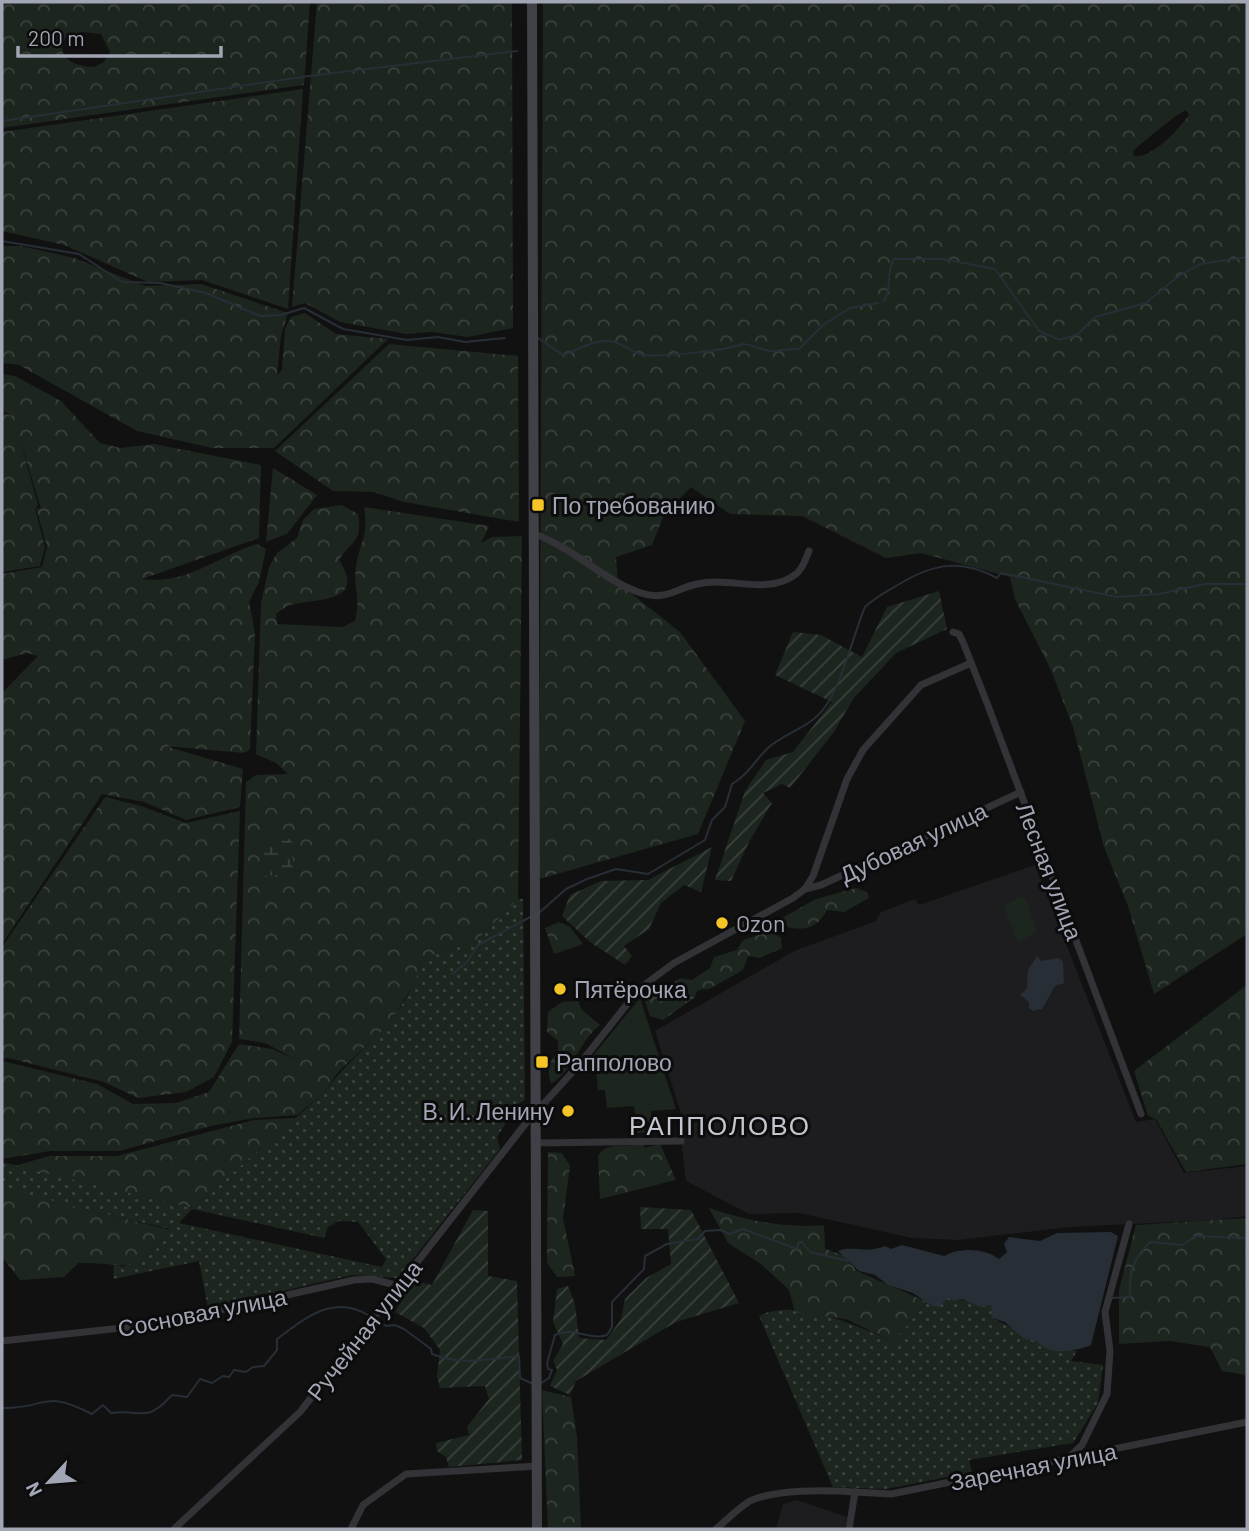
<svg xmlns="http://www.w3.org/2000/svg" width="1249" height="1531" font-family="Barlow,sans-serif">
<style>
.built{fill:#1d1d1f}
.grass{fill:url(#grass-dots);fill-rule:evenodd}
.forest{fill:url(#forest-crowns);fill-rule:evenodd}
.wetland{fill:url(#wetland-marsh)}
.park{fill:#1d251f}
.garden{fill:url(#garden-furrows)}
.water{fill:#272e36}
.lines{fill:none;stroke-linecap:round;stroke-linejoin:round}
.stream{stroke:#272e36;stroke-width:2}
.street{stroke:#323237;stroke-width:7}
.secondary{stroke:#404147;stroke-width:10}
.poi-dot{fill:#f5c426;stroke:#0c0c0d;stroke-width:2.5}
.labels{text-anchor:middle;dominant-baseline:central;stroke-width:6;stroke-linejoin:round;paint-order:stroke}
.poi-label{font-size:23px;fill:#a2a5b3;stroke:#0c0c0d;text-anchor:start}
.street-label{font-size:23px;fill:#a2a5b3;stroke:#0c0c0d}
.quarter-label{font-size:26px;letter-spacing:2px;fill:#c3c5cf;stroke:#0c0c0d}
</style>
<defs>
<pattern id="grass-dots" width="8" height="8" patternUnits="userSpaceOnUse" patternTransform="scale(1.75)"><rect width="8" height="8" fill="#1d251f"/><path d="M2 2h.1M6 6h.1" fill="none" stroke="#3b423d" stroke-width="1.8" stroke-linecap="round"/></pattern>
<pattern id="forest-crowns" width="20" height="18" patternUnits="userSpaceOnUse" patternTransform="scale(1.75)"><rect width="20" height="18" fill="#1d251f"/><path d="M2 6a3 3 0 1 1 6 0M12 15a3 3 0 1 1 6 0" fill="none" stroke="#3b423d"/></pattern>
<pattern id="wetland-marsh" width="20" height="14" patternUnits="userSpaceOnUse" patternTransform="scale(1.75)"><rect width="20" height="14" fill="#1d251f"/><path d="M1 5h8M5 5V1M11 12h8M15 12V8" fill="none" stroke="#3b423d"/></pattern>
<pattern id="garden-furrows" width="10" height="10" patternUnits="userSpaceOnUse" patternTransform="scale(1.75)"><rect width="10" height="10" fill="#1d251f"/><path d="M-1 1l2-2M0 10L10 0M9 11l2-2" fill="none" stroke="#3b423d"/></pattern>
</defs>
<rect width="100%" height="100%" fill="#111112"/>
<g class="built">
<path d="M1035,865l101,257 19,-3 29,54 63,-7v50l-32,4 -145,7 -112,13 -46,-2 -113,-25 -50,1 -63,-33 -5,-41 3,-17 -29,-92 139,-80 82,-30 5,-9 34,-13 4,6z"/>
<path d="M797,1500l50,17 -2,12h-69l7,-25z"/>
</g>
<g class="grass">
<path d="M518,899h5l2,201 -7,4 -21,33 3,12 -102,129 -46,-3 -144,33 -9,-47 -86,18 1,-16 9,4 31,-18 16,-20 -168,-39v-28l190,46 131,-114c31,-45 87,-75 97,-133l30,-13 25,-6zM192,1209l132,29 4,-11 11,-6 19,1 28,37 -4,8 -203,-44z"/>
<path d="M948,1298l44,7v13l46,22 6,7 33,4 -6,10 32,4 -5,38 -25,40 -104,17 3,12 -86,17 -53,-2 -74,-171c35,-19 100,10 134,26l34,-40 5,4z"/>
</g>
<g class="forest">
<path d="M2,2h308l-6,83 -302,43zM82,32l19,2 9,18 -6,10 -10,5c-17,-1 -32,-5 -33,-24l7,-8z"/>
<path d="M317,2h195l1,326 -45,9 -36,-5 -26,2 -66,-12 -35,-19 -13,4z"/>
<path d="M543,2h704v932l-93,60 -26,-88 -24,-59 -31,-120 -22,-57 -36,-71 -5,-22 -89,-24 -35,5 -84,-42 -72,-2 -39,-27 -27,28 -12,30 -36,12 2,26 62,49 65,89 -47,113 -159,45zM1186,110l3,5c-10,14 -37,44 -55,41l-1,-5c14,-12 39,-34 53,-41z"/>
<path d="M303,89l-15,220 -86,-29 -54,2 -84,-37 -62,-14v-99z"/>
<path d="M2,246h19l53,12 71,28 56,-2 87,29 -7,23 -4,39 5,-5 3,-41 6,-12 14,-4 31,21 52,5 -114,109h-62l-75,-17 -118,-66 -17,-2z"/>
<path d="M389,344l129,12 1,166 -115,-20 -30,-10 -41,-1 -58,-40z"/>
<path d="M2,374l13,2 46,25 39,42 20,5 34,-4 107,21 -2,73 -117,41c45,6 74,-22 115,-35l9,5 -7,33 -10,20 6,31 -5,116 -6,4 -79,-7 78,23 -3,38 -54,13 -42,-18 -42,-8 -100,150v-251l36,-37 -11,-3 -25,7v-86l40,-7 5,-20 -11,-39 5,1 -22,-73 19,69 -3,3 10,39 -5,19 -38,6v-159l12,3 -12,-5z"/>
<path d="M273,468l44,27 -30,39 -21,8z"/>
<path d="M342,505l16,9c5,28 -6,26 -19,46 30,45 -28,38 -49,45 -5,2 -10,6 -14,9l1,10 66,3 12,-6c6,-24 -2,-33 1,-54 4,-27 13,-30 8,-60l125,19 -8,17 11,-6 30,-1 -4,363 -43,43 -25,6 -30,13 -4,20 -28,44 -50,47 -15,22 -26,21 -43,3 -43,8 -92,25h-69l-48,8v-98l95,23 36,20 43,-1 33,-11 30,-48 33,5 23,10 -30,-16 -26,-4 7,-257 10,-7 32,-1 -12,-11 -20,-9 5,-151 8,-36 8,-14 20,-15 6,-18 11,-11z"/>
<path d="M105,797l36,9 45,17 54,-12 -8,231 -18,35 -28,15 -48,6 -34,-16 -96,-24 -6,1v-112z"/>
<path d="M856,888l11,4 2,6 -25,14 -17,-2c-10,18 -20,21 -40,17l-5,-9 34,-19z"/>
<path d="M559,922l11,5 13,17 -29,10 -9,-26z"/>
<path d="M771,931l10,7 1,10 -22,10 -12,-2 -5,14 -34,19 -11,1 -4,8 -31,22 -13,-4 -5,-15 35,-23 12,2 18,-12 4,-11 23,-7 6,-10z"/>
<path d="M1247,985v179l-61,8 -30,-53 -8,-3 -14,-45z"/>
<path d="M578,1001l4,9 18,15c-20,15 -26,45 -49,59 -4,-12 -3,-24 7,-31v-12l-11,-9 1,-20 14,-10z"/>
<path d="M296,1118l-104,90 -177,-42 34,-10h68l137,-36z"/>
<path d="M637,1144h7v4l16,-4 16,36 -76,19 -2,-43c9,-16 26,-7 39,-12z"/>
<path d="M548,1152l14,1 8,13 -7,52 12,58 -18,1 -10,-14z"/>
<path d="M2,1188l168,42c-40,48 -35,33 -92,33l-14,14 -44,3 -18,-23z"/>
<path d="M709,1208c36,12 77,21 115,17l1,24 18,6 14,16 70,31 -34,40 -47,-23 -51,-7 -6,-22 -28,-26 -33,-21z"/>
<path d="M1247,1218v157l-25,-4 -12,-24 -40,-6 -51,3v-54l17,-65z"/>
<path d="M542,1390l29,7 6,40 4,92h-33z"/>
</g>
<path class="wetland" d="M264,838l28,1 1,35 -30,2z"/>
<g class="park">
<path d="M1021,896l5,3 11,33 -17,9 -5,-3 -11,-32z"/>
<path d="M640,998l36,111 -25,2 2,21 -16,1 -3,-27 -27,2 -2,-18h-7l-2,-22h-13z"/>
</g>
<g class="garden">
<path d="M939,591l8,38 -51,24 -43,46 -19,33 -44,56 -8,-4 -19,9 9,10 -23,39 -18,39 -16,-1 30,-89 21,-31 27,-8 39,-50 -57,-27 18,-43 28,3 41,22 25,-50z"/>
<path d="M712,847l-11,45 -17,-7 -23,18 -12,26 -25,17 8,10 -7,9 -35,-23 -28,-26 8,-21 31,-14 47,-1z"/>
<path d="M640,1207l51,3 48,93 -63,19 -100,59 -6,14 -20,-9 7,-16 -4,-9 10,-17 -10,-22 4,-33 11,-3 7,18 4,34 27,2 15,-21 4,-20 21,-21 25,-14 -3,-35h-27z"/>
<path d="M473,1210l15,1v65l29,5 5,179 -73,7 -3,-10 -9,-6 -1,-8 33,-8 -2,-8 22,-28 -4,-13 -45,2 -3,-12 3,-26 -16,-22 -29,-16 17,-32 20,5z"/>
</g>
<g class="water">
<path d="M1037,956l4,5 18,-3 4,4 1,21 -9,3 -13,23 -9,2 -4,-3v-6l-9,-7 7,-6 1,-19z"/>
<path d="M1111,1232l7,4 -27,109c-11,5 -35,10 -47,2 -8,-6 -9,-7 -20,-8l-19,-17 -13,-4 -1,-13 -11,2 -18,-8 -8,2 -6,-3 -9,9 -7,-1 -19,-13 -25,-8 -13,-10 -16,-4 -21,-20c13,-6 29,3 47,-5l6,3 11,-4 42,11c16,-9 41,-8 55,3l8,-7 -3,-8 5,-7 31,4 17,-8z"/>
</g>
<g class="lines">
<g class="stream">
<path d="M2,121l307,-45 208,-25"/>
<path d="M2,241l77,13 43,28 38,1 46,10 54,23 21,-1 23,-7 39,21 64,11 31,-3 27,5 40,-4"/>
<path d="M883,302c10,-13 2,-29 11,-43h48l53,10 44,62 21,9 18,-6 17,-17 51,-14 30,-25 24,-14 47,-7"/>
<path d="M538,338l25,17c17,-5 27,-15 47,-14 12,2 19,9 29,13 16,5 89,-4 103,-10 11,0 18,6 28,7 9,1 19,-3 29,-2l24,-24 27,-17 28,-5"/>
<path d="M540,912l26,-23 21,-10 29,-10 32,5 57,-34 7,-20 13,-13 7,-23c17,-10 23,-24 37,-37 18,-15 42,-20 56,-40 16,-21 29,-74 40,-100 11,-11 23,-16 36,-24 34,-20 61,-24 96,-5l4,-5 116,24 42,-3 46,-10h42"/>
<path d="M452,974l15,-12 11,-17 54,-29"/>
<path d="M1112,1298l18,-1c-1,-25 2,-37 20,-55l32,3 14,-9 51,2"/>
<path d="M375,1319l11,7 9,-1 9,4 27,20 1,5c28,12 58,5 87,2l1,22 11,5"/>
<path d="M540,1384l9,-6 3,-8 -4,-1 -1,-6 8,-28c19,-9 34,6 52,0l5,-8v-25l32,-33 1,-13 22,-12 31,-5 7,-8 15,-1 10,4 13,-5 54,20 2,-7h3l8,10 38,9"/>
<path d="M2,1408c46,1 39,-20 90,6l11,-9 8,8c34,-4 34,11 61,-18l15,2 13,-18 12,4 11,-7 6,1 5,-7 12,2 7,-5 11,-1 13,-16v-11c29,-21 56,-46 93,-23"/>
</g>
<g class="street">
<path d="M534,534c39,13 68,46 107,59 24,8 34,-4 56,-9 32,-8 71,12 99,-10 7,-5 10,-16 13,-23"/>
<path d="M953,632l6,2 4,8 24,61 154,411"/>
<path d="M805,889l16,-4 200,-93"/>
<path d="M535,1143l146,-2"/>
<path d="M2,1341l156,-17 196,-44 18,-1 27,7"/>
<path d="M1069,1457l13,-12 25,-51 3,-43 -5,-39 24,-88"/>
<path d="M174,1529l126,-117 226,-289 52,-57 62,-78 34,-25 119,-65 12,-9 8,-13 34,-97 16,-29 58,-65 50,-22"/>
<path d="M351,1529l12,-24 43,-31 132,-8"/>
<path d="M716,1529c11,-9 22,-21 34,-28 26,-12 76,-11 105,-9"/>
<path d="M849,1529l6,-37 36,2 356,-72"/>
</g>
<path class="secondary" d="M532,2l5,1527"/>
</g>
<g class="poi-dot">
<rect x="531" y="498" width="14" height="14" rx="3.5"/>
<circle cx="722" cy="923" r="7"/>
<circle cx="560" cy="989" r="7"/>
<rect x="535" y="1055" width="14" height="14" rx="3.5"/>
<circle cx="568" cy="1111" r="7"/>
</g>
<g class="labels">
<g class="poi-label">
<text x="552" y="505">По требованию</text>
<text x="736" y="923">Ozon</text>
<text x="574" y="989">Пятёрочка</text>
<text x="556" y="1062">Рапполово</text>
<text x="554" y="1111" text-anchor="end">В. И. Ленину</text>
</g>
<g class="street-label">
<text transform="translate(913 842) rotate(-25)">Дубовая улица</text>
<text transform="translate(1050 871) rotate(69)">Лесная улица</text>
<text transform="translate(202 1312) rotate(-11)">Сосновая улица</text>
<text transform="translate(364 1330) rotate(-52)">Ручейная улица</text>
<text transform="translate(1033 1466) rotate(-11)">Заречная улица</text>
</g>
<g class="quarter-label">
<text x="720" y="1124">РАППОЛОВО</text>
</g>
</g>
<rect width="1249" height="1531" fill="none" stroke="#a2a5b3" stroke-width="7"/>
<g transform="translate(49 1482) rotate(244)" stroke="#0c0c0d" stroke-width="5" paint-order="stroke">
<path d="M0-5L12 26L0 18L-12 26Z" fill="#a2a5b3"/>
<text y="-10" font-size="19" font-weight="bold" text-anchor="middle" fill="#a2a5b3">N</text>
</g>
<path d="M18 46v10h203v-10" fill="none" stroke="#a2a5b3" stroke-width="3.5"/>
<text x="28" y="46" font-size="21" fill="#a2a5b3" stroke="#0c0c0d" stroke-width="5" paint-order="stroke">200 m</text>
</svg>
